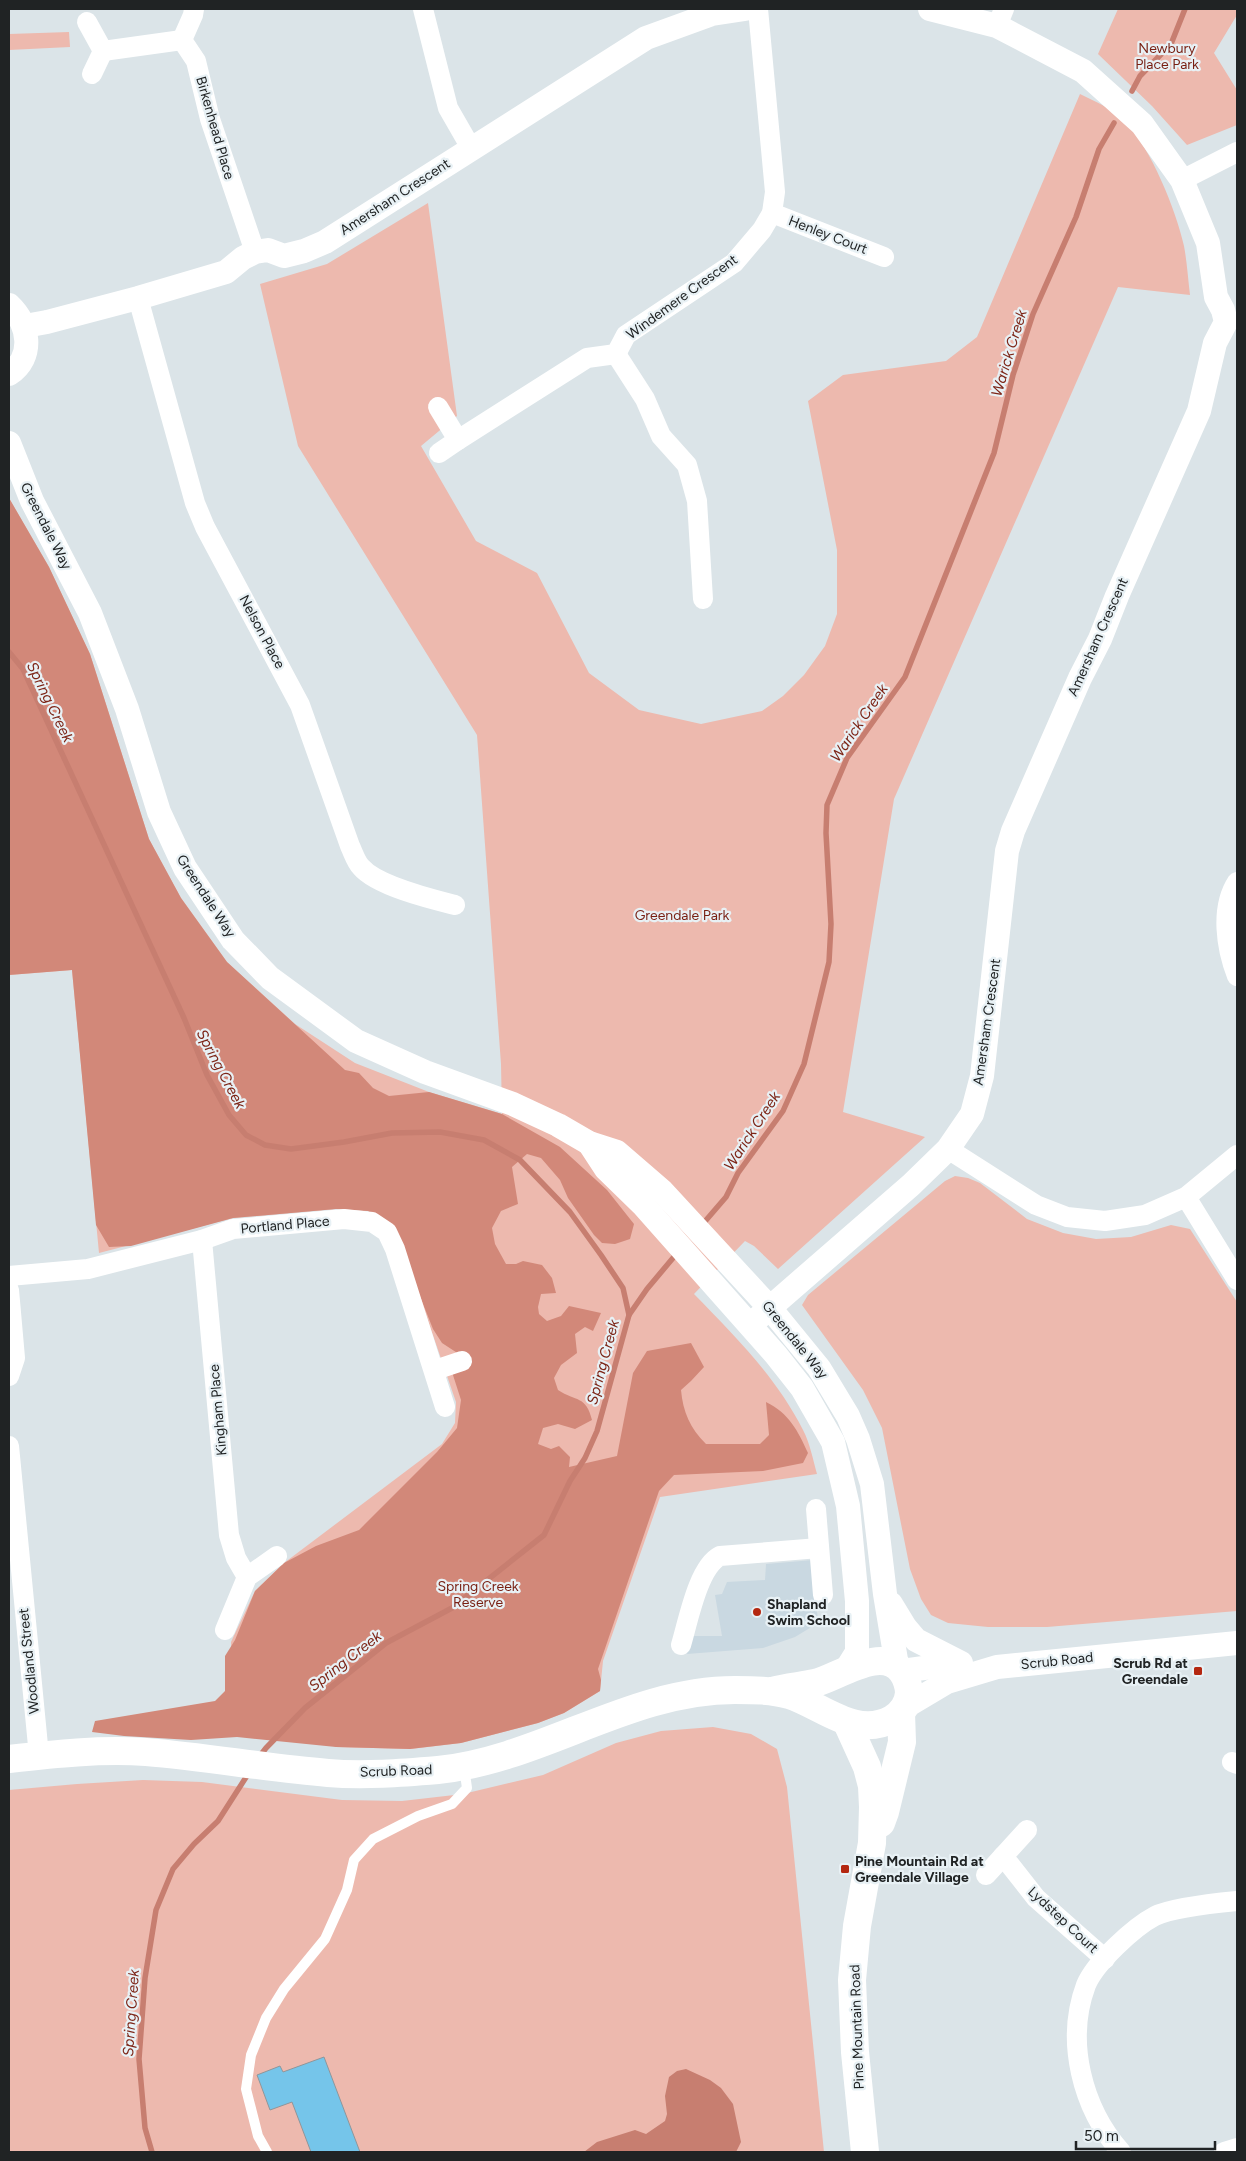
<svg xmlns="http://www.w3.org/2000/svg" width="1246" height="2161" font-family="Figtree,sans-serif">
<style>
.built{fill:#c9d8e1}
.green{fill:#edb9ae}
.forest{fill:#d28879}
.water{fill:#c77e70}
.lines{fill:none;stroke-linecap:round;stroke-linejoin:round}
.stream{stroke:#c77e70;stroke-width:5.5}
.building{fill:#75c5ea;stroke:#8f969a}
.service{stroke:#fff;stroke-width:10}
.minor{stroke:#fff;stroke-width:20}
.tertiary{stroke:#fff;stroke-width:24}
.secondary{stroke:#fff;stroke-width:28}
.poi-dot{fill:#b42710;stroke:#e8f1f5;stroke-width:2}
.labels{text-anchor:middle;dominant-baseline:central;stroke-width:4.5;stroke-linejoin:round;paint-order:stroke}
.park-label{font-size:14px;fill:#781f12;stroke:#e8f1f5}
.street-label{font-size:14px;fill:#202324;stroke:#e8f1f5}
.poi-label{font-size:14px;font-weight:bold;fill:#202324;stroke:#e8f1f5;text-anchor:start}
.water-label{font-size:15px;font-style:italic;fill:#7d2517;stroke:#e8f1f5}
</style>
<rect width="100%" height="100%" fill="#dbe4e8"/>
<path class="built" d="M813,1560l5,63 -23,14 -32,11 -76,6 6,-18h29l-7,-41 7,-1 5,-12 38,-2 1,-16z"/>
<g class="green">
<path d="M1118,9h119v6l-23,38 23,37v35l-50,20 -35,-39 -54,-52z"/>
<path d="M69,32l1,15 -61,3v-16z"/>
<path d="M1080,94c16,8 34,15 46,28 25,27 50,88 58,124 3,16 4,33 6,49l-72,-8 -224,512 -51,313 82,25 -147,132 -24,-23 -9,-5 -51,53c41,42 82,83 109,136 7,13 10,30 14,44l-157,23 -57,164 -3,30 -36,22 -26,10 -77,20 -51,6 -74,-2 -103,-44 -2,-61 24,-51 29,-28 158,-119 13,-21 1,-21 -49,-142 -13,-29 -26,-20 -32,-2 -103,9 -134,35 -27,-283 -63,5v-477l40,69 41,87 59,185 32,59 46,64 68,62 60,39 74,29 73,22 -1,-50 -24,-329 -179,-289 -38,-162 67,-20 101,-61 29,213 -36,30 55,95 61,32 52,100 50,37 62,14 61,-13 21,-15 21,-21 21,-29 12,-32v-64l-29,-149 35,-26 103,-14 31,-24z"/>
<path d="M955,1176l13,2 12,5 47,36 36,14 33,6 35,-2 40,-12 19,4 47,73v309l-190,16h-59l-40,-4 -17,-8 -10,-16 -11,-30 -28,-141 -19,-38 -61,-85 6,-10 137,-114z"/>
<path d="M713,1727l38,7 26,15 10,38 37,365h-815v-362l68,-6 66,-4 59,2 140,18 60,1 61,-7 80,-19 73,-32 45,-12z"/>
</g>
<path class="forest" d="M9,498l40,69 41,87 59,185 32,59 46,64 118,108 14,3 14,15 16,8 40,-4 73,22 58,33 47,43 27,34 -4,15 -15,5 -13,-1 -8,-8 -26,-37 -8,-18 -19,-22 -14,-4 -15,13 6,37 -17,7 -9,17 3,16 11,20h10l7,-3 19,4 10,13 4,15 -15,1 -3,13 1,7 8,7 14,-5 8,-10 32,7 -8,18 -8,-4 -10,7 2,19 -16,12 -7,13 4,12c18,12 28,5 34,30l-17,9 -17,-5 -15,4 -5,16 13,5 8,-3 11,11 -1,10 48,-11 16,-83 14,-22 44,-8 13,24 -13,14 -10,9c2,22 9,38 25,54h54l9,-9 -3,-33c23,11 32,29 42,51l-5,10 -40,8 -89,4 -15,16 -61,178 3,11 -1,11 -36,22 -26,10 -77,20 -51,6 -74,-2 -99,-10 -46,3 -67,-4 -32,-4 3,-11 120,-20 10,-10v-35l10,-16 20,-49 29,-28 32,-17 43,-16 78,-78 20,-24 4,-28 -9,-28 13,-14 -23,-15 -9,-14 -39,-98 -26,-20 -32,-2 -103,9 -102,28 -22,1 -13,-22 -24,-255 -63,5z"/>
<path class="water" d="M686,2069l24,11 11,8 12,16 8,38 -5,10h-152l13,-10 38,-12 11,4 19,-13 2,-7 -2,-18 4,-19 8,-6z"/>
<g class="lines">
<g class="stream">
<path d="M1132,91l8,-15 31,-32 14,-35"/>
<path d="M9,652l14,17 161,349 23,57 22,40 17,20 19,10 26,4 53,-7 48,-9 48,-1 44,8 36,20 50,52 31,43 22,33 6,27 -32,116 -12,27 -15,23 -26,54 -92,73 -66,35 -81,65 -39,40 -7,9"/>
<path d="M701,1226l25,-29 12,-24 45,-62 21,-47 25,-102 2,-38 -5,-91 1,-28 20,-47 58,-81 89,-224 19,-78 20,-61 43,-97 23,-68 15,-26"/>
<path d="M629,1315l18,-26 31,-37"/>
<path d="M152,2152l-7,-24 -6,-69 6,-81 11,-68 17,-41 21,-25 24,-23 32,-50"/>
</g>
</g>
<path class="building" d="M324,2057l36,95h-49l-19,-50 -22,8 -13,-35 23,-9 3,6z"/>
<g class="lines">
<path class="service" d="M267,2152l-9,-16 -12,-47 5,-34 15,-37 18,-29 41,-50 22,-49 7,-30 19,-21 45,-23 34,-12 15,-16 -3,-21"/>
<g class="minor">
<path d="M194,9l-1,6 -11,25 14,21 14,58 45,133"/>
<path d="M423,9l25,99 23,40"/>
<path d="M87,22l16,29 -11,23"/>
<path d="M997,26l7,-17"/>
<path d="M103,51l79,-11"/>
<path d="M1182,180l55,-28"/>
<path d="M772,213l112,44"/>
<path d="M138,298l57,205 10,24 95,178 50,141c3,6 6,16 11,21 16,19 70,32 94,38"/>
<path d="M616,354l29,45 16,37 26,29 10,36 6,98"/>
<path d="M438,407l20,33 -19,13"/>
<path d="M458,440l129,-82 29,-4 10,-19 108,-72 28,-33 10,-17 3,-21 -17,-183"/>
<path d="M1237,882c-17,26 -11,66 0,94"/>
<path d="M948,1149l88,56 31,12 38,4 40,-6 41,-18 51,-42"/>
<path d="M1186,1197l51,83"/>
<path d="M202,1240l27,295 7,23 11,19"/>
<path d="M9,1276l79,-7 114,-29 31,-11 111,-10 28,3 15,10 8,17 50,158"/>
<path d="M9,1290l6,68 -6,18"/>
<path d="M435,1370l27,-9"/>
<path d="M9,1446l30,310"/>
<path d="M816,1509l7,86"/>
<path d="M225,1630l22,-53 30,-21"/>
<path d="M681,1645c7,-23 17,-78 39,-89l99,-8"/>
<path d="M1232,1762l5,2"/>
<path d="M1003,1856l33,42 69,61"/>
<path d="M986,1875l41,-45"/>
<path d="M1121,2152c-39,-44 -56,-111 -35,-167 9,-22 48,-58 69,-69 19,-9 61,-13 82,-15"/>
<path d="M1224,2152l13,-4"/>
</g>
<g class="tertiary">
<path d="M9,305c20,19 26,52 0,69"/>
<path d="M25,326l22,-4 91,-24 88,-26 17,-14 12,-6 13,-2 16,6 20,-5 21,-9 321,-204 66,-24 33,-5"/>
<path d="M9,443l23,58 58,112 37,96 32,103 26,56 48,72 37,38 86,63 69,31 88,32 45,21 31,18 28,9 44,38 109,118 49,60 29,48 10,23 14,45 13,110 12,72"/>
<path d="M589,1143l17,26 38,37 132,149 26,33 31,54 15,64 9,95v51l-10,16"/>
<path d="M750,1325l161,-140 37,-36 24,-35 10,-38 25,-225 6,-20 67,-153 20,-39 17,-43 82,-185 16,-68 11,-21 -3,-12 -7,-13 -8,-54 -26,-63 -40,-56 -59,-53 -86,-45 -67,-17"/>
<path d="M891,1604l14,23 11,13 45,23"/>
<path d="M902,1671l58,-8"/>
<path d="M905,1707l42,-25 50,-15 240,-24"/>
</g>
<g class="secondary">
<path d="M847,1723l20,44 5,19 1,21 -1,36 -15,83 -5,54 3,72 10,100"/>
<path d="M9,1759c45,-5 91,-10 137,-7 61,5 121,16 182,21 35,3 74,0 110,-3 105,-11 191,-80 297,-80 18,0 37,0 54,5 34,11 67,44 103,24 10,-6 16,-14 17,-26 0,-7 -3,-16 -7,-21 -19,-28 -65,6 -87,11 -14,3 -29,4 -43,8"/>
<path d="M881,1823l4,-11 17,-70 -1,-29"/>
</g>
</g>
<g class="poi-dot">
<circle cx="757" cy="1612" r="5"/>
<rect x="1193" y="1666" width="10" height="10" rx="2.5"/>
<rect x="840" y="1864" width="10" height="10" rx="2.5"/>
</g>
<g class="labels">
<g class="park-label">
<text x="1167" y="48">Newbury<tspan x="1167" dy="16">Place Park</tspan></text>
<text x="682" y="915">Greendale Park</text>
<text x="478" y="1586">Spring Creek<tspan x="478" dy="16">Reserve</tspan></text>
</g>
<g class="street-label">
<text transform="translate(215 128) rotate(74)">Birkenhead Place</text>
<text transform="translate(395 197) rotate(-33)">Amersham Crescent</text>
<text transform="translate(828 235) rotate(21)">Henley Court</text>
<text transform="translate(682 297) rotate(-36)">Windemere Crescent</text>
<text transform="translate(46 526) rotate(63)">Greendale Way</text>
<text transform="translate(262 632) rotate(62)">Nelson Place</text>
<text transform="translate(1098 637) rotate(-66)">Amersham Crescent</text>
<text transform="translate(206 896) rotate(57)">Greendale Way</text>
<text transform="translate(987 1022) rotate(-82)">Amersham Crescent</text>
<text transform="translate(285 1225) rotate(-5)">Portland Place</text>
<text transform="translate(795 1340) rotate(51)">Greendale Way</text>
<text transform="translate(218 1410) rotate(-95)">Kingham Place</text>
<text transform="translate(29 1661) rotate(-96)">Woodland Street</text>
<text transform="translate(1057 1661) rotate(-6)">Scrub Road</text>
<text transform="translate(396 1771) rotate(-2)">Scrub Road</text>
<text transform="translate(1063 1920) rotate(43)">Lydstep Court</text>
<text transform="translate(857 2027) rotate(-92)">Pine Mountain Road</text>
</g>
<g class="poi-label">
<text x="767" y="1604">Shapland<tspan x="767" dy="16">Swim School</tspan></text>
<text x="1188" y="1663" text-anchor="end">Scrub Rd at<tspan x="1188" dy="16">Greendale</tspan></text>
<text x="855" y="1861">Pine Mountain Rd at<tspan x="855" dy="16">Greendale Village</tspan></text>
</g>
<g class="water-label">
<text transform="translate(1009 353) rotate(-73)">Warick Creek</text>
<text transform="translate(50 702) rotate(64)">Spring Creek</text>
<text transform="translate(859 723) rotate(-56)">Warick Creek</text>
<text transform="translate(221 1069) rotate(62)">Spring Creek</text>
<text transform="translate(752 1131) rotate(-57)">Warick Creek</text>
<text transform="translate(603 1362) rotate(-75)">Spring Creek</text>
<text transform="translate(345 1661) rotate(-38)">Spring Creek</text>
<text transform="translate(131 2013) rotate(-86)">Spring Creek</text>
</g>
</g>
<rect width="1246" height="2161" fill="none" stroke="#202324" stroke-width="20"/>
<path d="M1076 2141v8h139v-8" fill="none" stroke="#202324" stroke-width="2.5"/>
<text x="1084" y="2141" font-size="15" fill="#202324" stroke="#e8f1f5" stroke-width="4" paint-order="stroke">50 m</text>
</svg>
